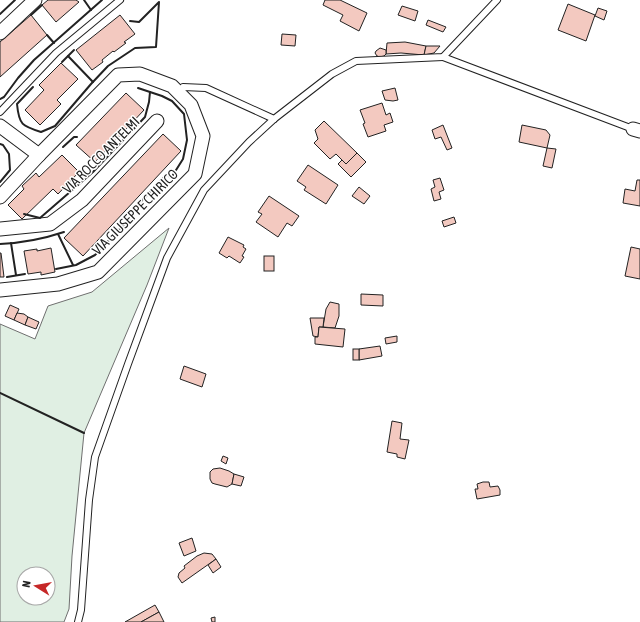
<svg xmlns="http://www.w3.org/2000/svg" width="640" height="622" font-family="'Asap Condensed',sans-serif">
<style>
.green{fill:#e0efe3;stroke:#6f6f6f;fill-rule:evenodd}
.building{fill:#f3c9c0;stroke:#222}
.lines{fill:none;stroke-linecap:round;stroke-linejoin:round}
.lane-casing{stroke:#222;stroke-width:8}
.street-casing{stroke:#222;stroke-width:15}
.lane{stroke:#fff;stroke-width:6}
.street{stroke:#fff;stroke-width:13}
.wall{stroke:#222;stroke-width:2}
.labels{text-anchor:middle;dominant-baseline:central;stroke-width:3;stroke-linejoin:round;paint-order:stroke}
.street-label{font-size:14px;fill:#222;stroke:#fff}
</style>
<rect width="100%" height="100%" fill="#fff"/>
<path class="green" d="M169,228l-22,57 -63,148 -12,123 -3,53 -5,13h-64v-298l35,15 13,-33 44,-14zM24,574h24v24h-24z"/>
<g class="building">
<path d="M48,0h28l3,2 -23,20 -14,-17z"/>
<path d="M325,0h15l27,13 -8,18 -19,-10 3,-6 -20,-10z"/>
<path d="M568,4l27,11 -9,26 -28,-11z"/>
<path d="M402,6l16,5 -3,10 -17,-6z"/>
<path d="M598,8l9,3 -3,9 -9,-4z"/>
<path d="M31,15l16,20 -47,42v-35z"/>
<path d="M120,15l15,19 -11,8 2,1 -12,9 -1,-1 -11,9 1,2 -11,8 -16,-20z"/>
<path d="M428,20l18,7 -3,5 -17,-7z"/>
<path d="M282,34l14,1 -1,11 -14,-1z"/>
<path d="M405,42l21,4 -2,9 -23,-2 -15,1 1,-11z"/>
<path d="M426,46h14l-6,7 -10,2z"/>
<path d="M380,48l6,2v4l-2,2 -4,1 -3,-1 -2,-3 1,-2z"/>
<path d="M61,63l17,16 -21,21 4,4 -21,21 -15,-15 19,-20 -5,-5z"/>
<path d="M395,88l3,12 -5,1 -8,-1 -3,-9z"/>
<path d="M126,93l18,17 -49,52 -19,-17z"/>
<path d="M382,103l4,12 4,-2 3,9 -9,3 2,6 -18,6 -5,-13 2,-1 -5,-13z"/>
<path d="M324,121l33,32 -11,11 -10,-10 -6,5 -16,-16 4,-4 -3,-9z"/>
<path d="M443,125l9,23 -5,2 -6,-13 -6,2 -3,-9z"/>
<path d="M522,125l24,5 4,5 -3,13 -28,-6z"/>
<path d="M163,134l18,17 -98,105 -19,-18z"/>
<path d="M547,148l9,1 -4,19 -9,-2z"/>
<path d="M357,153l9,9 -15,15 -13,-13 4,-4 4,4z"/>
<path d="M62,155l17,17 -21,22 -5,-5 -31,30 -14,-14 16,-16 -2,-3 14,-13 3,4z"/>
<path d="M308,165l30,20 -12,19 -22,-14 2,-3 -9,-6z"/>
<path d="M440,178l4,12 -5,2 2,7 -7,2 -3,-12 4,-2 -2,-7z"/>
<path d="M637,180h3v26l-17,-3 2,-14 10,2z"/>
<path d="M359,187l11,9 -6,8 -12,-8z"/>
<path d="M269,196l30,20 -7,10 -5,-3 -9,14 -22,-15 6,-8 -4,-2z"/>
<path d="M454,217l2,6 -12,4 -2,-6z"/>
<path d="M228,237l16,8 -1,2 3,2 -4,7 2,1 -4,6 -11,-7 -2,2 -8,-5z"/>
<path d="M631,247l9,2v30l-15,-3z"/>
<path d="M51,248l4,24 -14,3v-3l-13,2 -4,-23 13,-2v2z"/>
<path d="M0,253h1l3,24h-4z"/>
<rect x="264" y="256" width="10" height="15"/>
<path d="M361,294l22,1v11l-22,-1z"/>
<path d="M330,302l9,2v12l-4,12 -12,-1 3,-18z"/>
<path d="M10,305l9,4 -5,11 -9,-4z"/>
<path d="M17,313l7,1 4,3 -3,8 -11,-5z"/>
<path d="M28,317l11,5 -3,7 -11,-4z"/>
<path d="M310,318h14l-1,9h-4l-1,10 -5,-1z"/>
<path d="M319,327l26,2 -2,18 -28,-3v-7h3z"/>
<path d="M397,336v6l-11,2 -1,-6z"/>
<path d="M380,346l2,10 -23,4v-11z"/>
<rect x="353" y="349" width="6" height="11"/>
<path d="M184,366l22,8 -4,13 -22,-8z"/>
<path d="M392,421l10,2 -2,16 9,1 -4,19 -8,-2v-3l-10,-2z"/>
<path d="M223,456l5,2 -2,6 -5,-3z"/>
<path d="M220,468l9,3 5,3 -2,10 -5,3 -12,-3 -3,-1 -2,-4v-7l3,-3z"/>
<path d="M234,474l10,3 -3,9 -9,-2z"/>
<path d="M483,482h6l1,5 8,-1 2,4v5l-23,4 -2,-10h3l-1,-5z"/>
<path d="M192,538l4,13 -12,5 -5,-13z"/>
<path d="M204,553l8,1 4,5 -34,24 -4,-6 1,-4 6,-5 -1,-2 13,-10z"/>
<path d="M216,559l5,8 -8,6 -5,-8z"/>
<path d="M155,605l4,7 -18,10h-16z"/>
<path d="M159,612l5,10h-23z"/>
<path d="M215,617v5h-3l-1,-4z"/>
</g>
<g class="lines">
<defs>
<g id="lane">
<path d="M443,57l190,72"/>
<path d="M179,93l4,-6 23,1 68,31"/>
<path d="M0,112l56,-59 64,-53"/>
<path d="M78,622l3,-12 8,-110 6,-43 33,-93 39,-106 37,-68 45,-48 25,-23 58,-45 24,-13 87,-4 54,-57"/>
</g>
<g id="street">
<path d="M0,33l35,-33"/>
<path d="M0,126l39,29"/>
<path d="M633,129l7,2"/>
<path d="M0,197l39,-42 79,-80 22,-1 32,12 19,19 12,31 -8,38 -97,98 -40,12 -58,6"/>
<path d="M0,229l50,-5 32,-24 75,-79"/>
</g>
</defs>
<use href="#lane" class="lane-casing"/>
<use href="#street" class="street-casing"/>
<use href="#lane" class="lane"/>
<use href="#street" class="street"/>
<g class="wall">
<path d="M84,0l7,10"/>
<path d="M0,14l15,-14"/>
<path d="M31,15l11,-10"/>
<path d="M47,35l7,8"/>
<path d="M68,56l25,26"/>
<path d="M62,62l12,-12"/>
<path d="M33,87l-16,17c2,21 5,22 24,28l14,-6 36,-42 17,-18 27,-18 21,-1 3,-45 -20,20 -9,-1"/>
<path d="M0,99l4,-2 14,-19 16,-18 68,-60"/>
<path d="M0,144l3,1 6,9 1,16 -10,12"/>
<path d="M63,147l11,-10h3"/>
<path d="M24,214l16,4 53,-46 52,-55 4,-15 1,-10"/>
<path d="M58,234l15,31"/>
<path d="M11,243l5,32"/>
<path d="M0,244c22,-1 43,-5 64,-12"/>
<path d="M56,269l20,-4 19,-10 39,-41 -3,-2 36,-38 4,4 12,-19 4,-19 -3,-26 -12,-13 -10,-5 -24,-8"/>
<path d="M7,277l18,-3"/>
<path d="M0,393l84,40"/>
</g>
</g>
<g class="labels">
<g class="street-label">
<text transform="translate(101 155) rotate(-45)">VIA ROCCO ANTELMI</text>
<text transform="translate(135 212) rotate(-45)">VIA GIUSEPPE CHIRICO</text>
</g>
</g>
<g transform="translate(36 586) rotate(281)"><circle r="19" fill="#ffffff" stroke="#a7a7a7"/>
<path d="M0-3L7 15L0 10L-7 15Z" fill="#c62828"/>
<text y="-6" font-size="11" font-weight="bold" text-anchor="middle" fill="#222222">N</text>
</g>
</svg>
